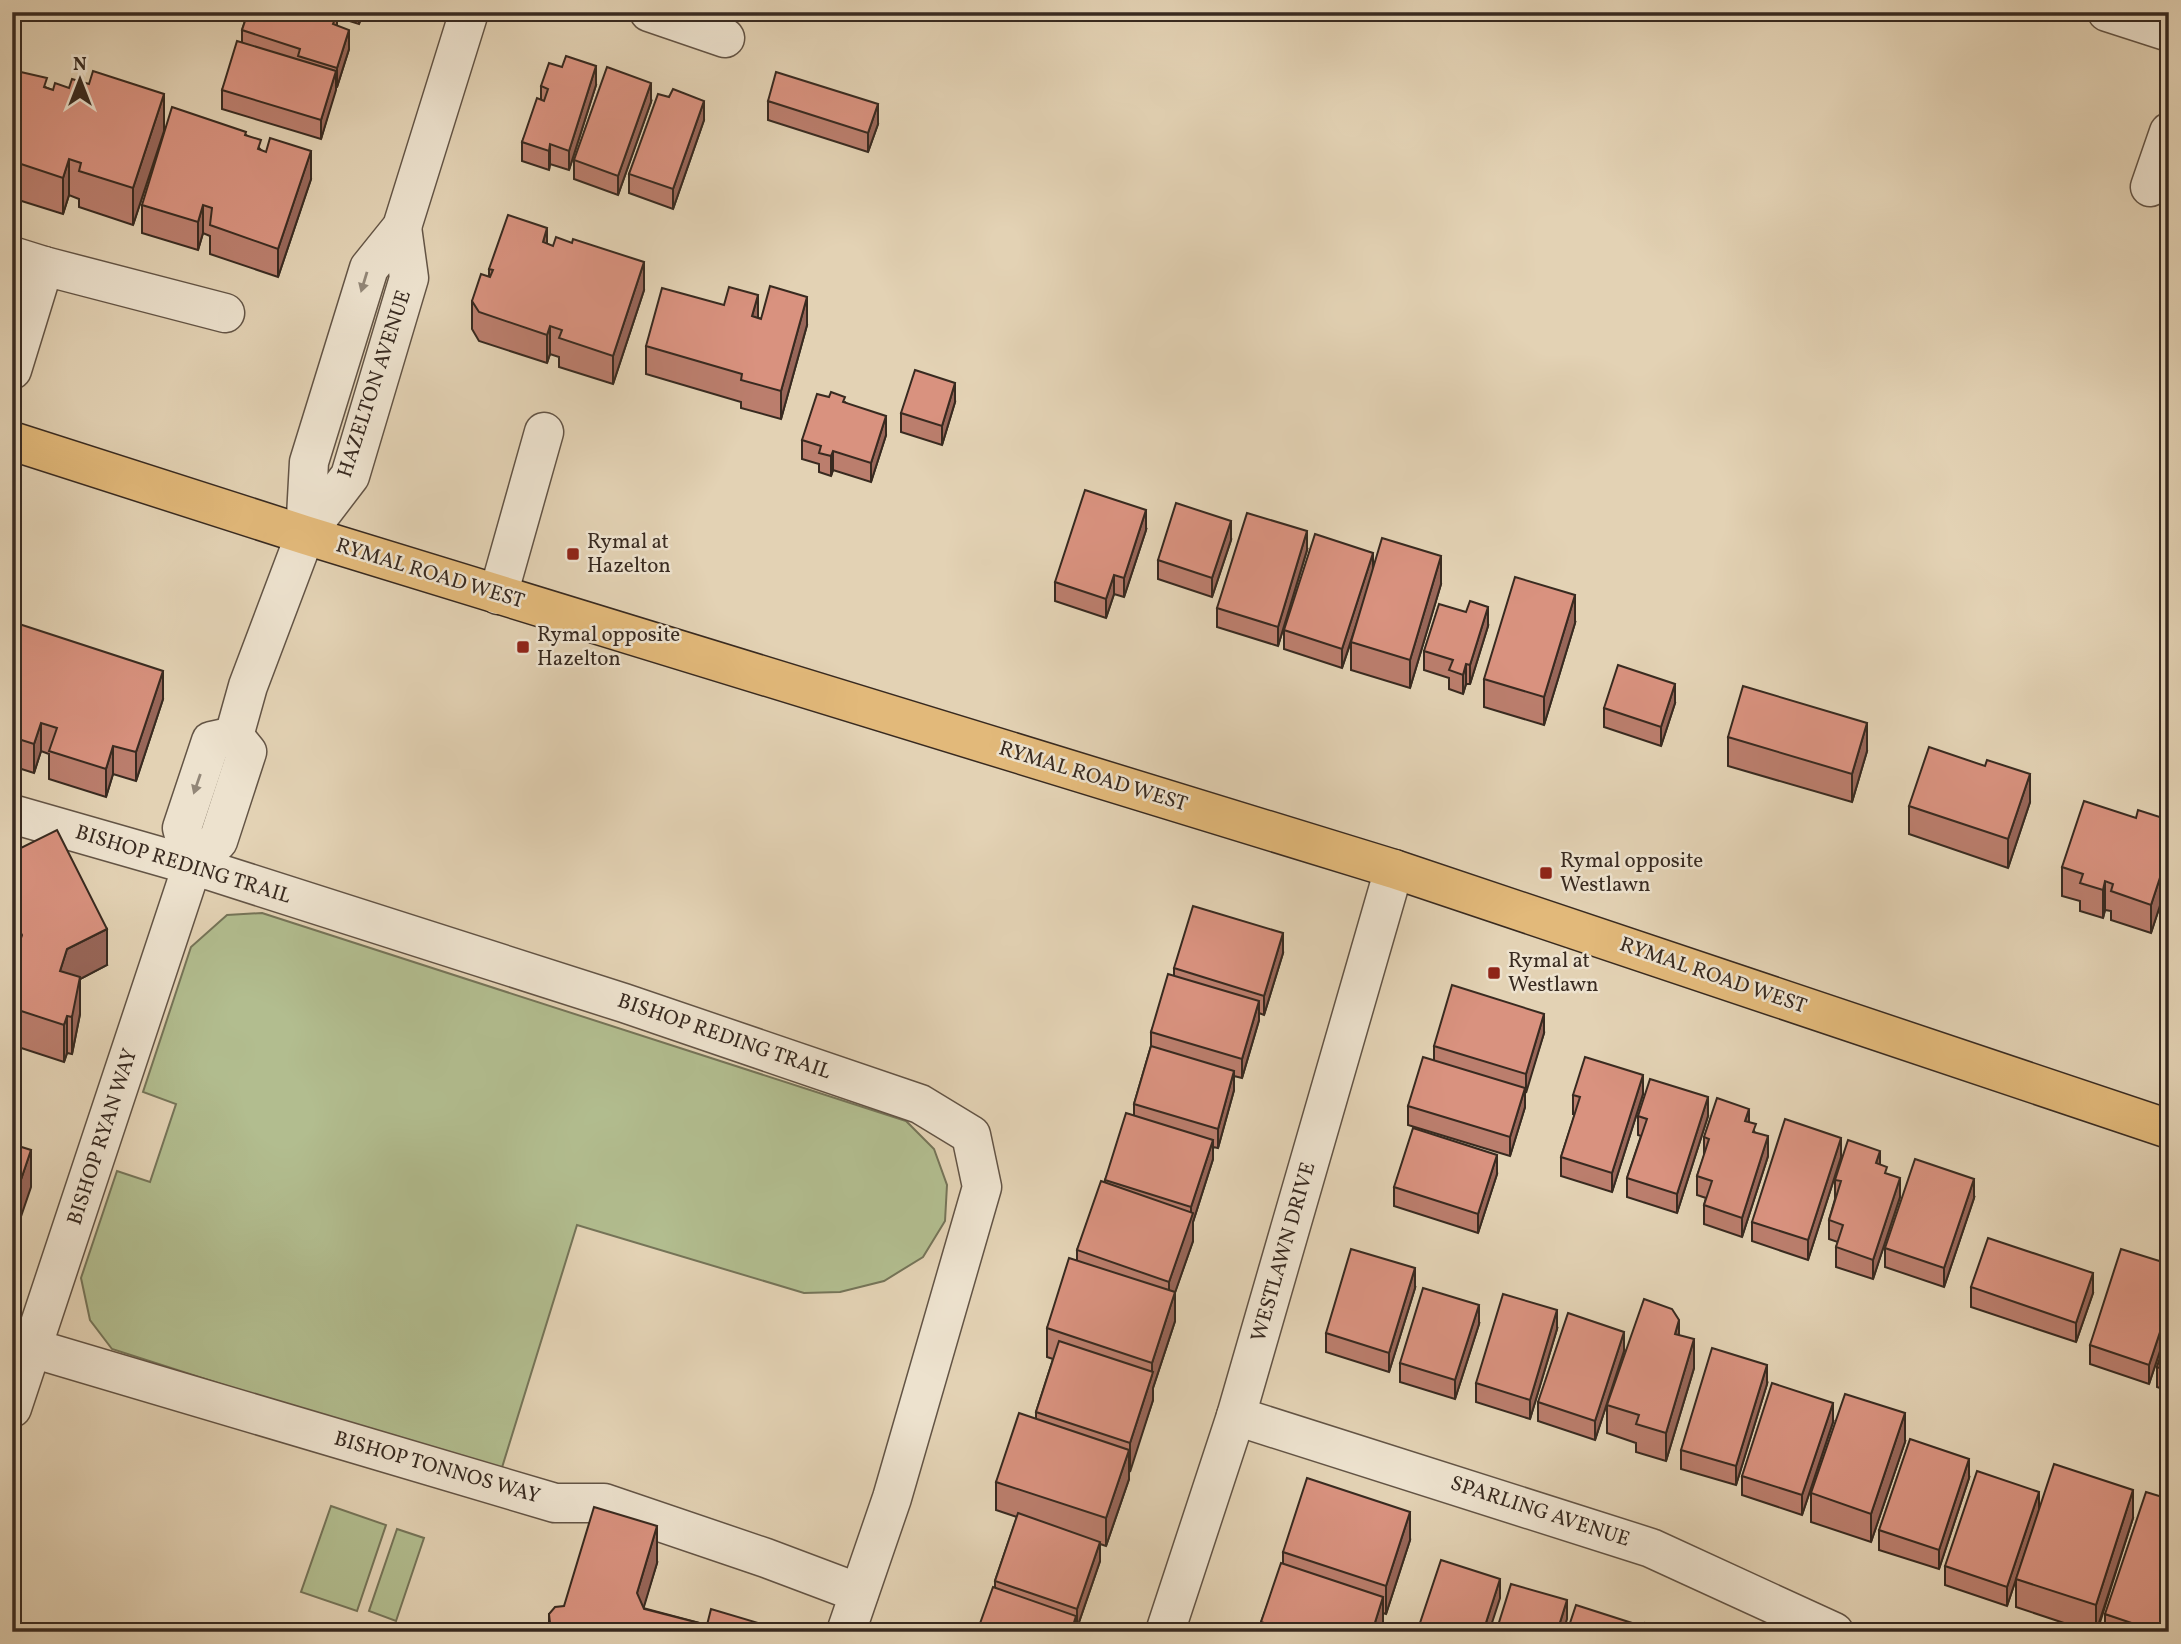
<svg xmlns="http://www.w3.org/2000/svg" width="2181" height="1644" font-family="Vollkorn,serif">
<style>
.green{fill:#b2bd8f;stroke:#757458;stroke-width:2}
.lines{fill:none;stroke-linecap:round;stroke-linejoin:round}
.minor-casing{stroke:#635445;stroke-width:41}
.major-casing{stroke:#382a20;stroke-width:41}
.minor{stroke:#ede2ce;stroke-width:38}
.major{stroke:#e2b97a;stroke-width:38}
.wall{fill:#bb7e6d;stroke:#382a20;stroke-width:2}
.shaded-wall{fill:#986659;stroke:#382a20;stroke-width:2}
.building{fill:#d9927f;stroke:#382a20;stroke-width:2}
.oneway{fill:#928677}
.poi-dot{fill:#8f2418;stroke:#ede2ce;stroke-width:2.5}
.labels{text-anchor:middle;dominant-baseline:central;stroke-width:5;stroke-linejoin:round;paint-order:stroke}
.street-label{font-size:21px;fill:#382a20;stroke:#ede2ce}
.poi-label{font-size:21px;fill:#382a20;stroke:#ede2ce;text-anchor:start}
</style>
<rect width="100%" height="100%" fill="#e3d2b4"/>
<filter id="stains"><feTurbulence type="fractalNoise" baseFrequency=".00286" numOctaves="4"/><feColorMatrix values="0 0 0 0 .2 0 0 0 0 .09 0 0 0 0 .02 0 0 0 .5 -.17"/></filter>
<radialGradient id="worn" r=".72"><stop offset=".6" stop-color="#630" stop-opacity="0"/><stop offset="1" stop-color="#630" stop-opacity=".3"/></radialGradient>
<g class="green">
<path d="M262,913l644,208 28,28 13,36 -2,36 -22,36 -39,24 -44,11 -36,1 -227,-68 -77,249 -388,-125 -22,-29 -9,-42 36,-107 33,11 26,-78 -33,-12 48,-145 36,-32z"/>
<path d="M331,1506l55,19 -29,86 -56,-19z"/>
<path d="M397,1529l27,9 -28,83 -27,-10z"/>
</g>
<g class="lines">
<defs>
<g id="minor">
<path d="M649,12l76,26"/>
<path d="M2107,12l62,20"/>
<path d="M2150,187l19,-55"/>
<path d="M12,256l32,10 -32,104"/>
<path d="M44,266l181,47"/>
<path d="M305,535l45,-59 59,-198 -7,-51"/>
<path d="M498,595l46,-163"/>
<path d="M234,736l14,-50 57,-151 4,-73 60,-194 33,-41 67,-215"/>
<path d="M12,814l199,57 413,132 296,101 51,31 11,52 -90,311 -46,134"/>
<path d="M192,866l-10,-38 29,-87 23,-5"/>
<path d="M12,1342l543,161h49l162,55 93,35"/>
<path d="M12,1408l180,-542 26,-25 29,-89 -13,-16"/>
<path d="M1236,1416l415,132 183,84"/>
<path d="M1165,1632l71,-216 158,-547"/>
</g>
<path id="major" d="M12,441l293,94 1089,334 775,260"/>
</defs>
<use href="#minor" class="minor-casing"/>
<use href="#major" class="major-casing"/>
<use href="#minor" class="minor"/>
<use href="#major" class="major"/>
</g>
<g class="wall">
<path d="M248,12h115l-4,12 -22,-7v9l12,23 -12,38h-1l-15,52 -99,-30v-19l20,-47v-13z"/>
<path d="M12,70l35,18 117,43 -31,94 -54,-18v-8l-10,-4 -6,19 -51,-16z"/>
<path d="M596,85l-27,85 -19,-6 -1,6 -27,-9v-19l19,-42v-14z"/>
<path d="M669,97l35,23 -31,89 -44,-16v-19z"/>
<path d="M768,101l110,23 -10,28 -100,-32z"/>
<path d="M651,102l-33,93 -44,-16v-19z"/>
<path d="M246,135l15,15 50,29 -33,98 -68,-23v-18l-7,-3 -5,17 -56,-17v-28z"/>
<path d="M547,244l97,46 -31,94 -54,-17v-10l-9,-3 -3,9 -68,-22 -7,-12v-28l17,-24v-8z"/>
<path d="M758,318l49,7 -26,94 -40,-11v-6l-95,-28v-28z"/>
<path d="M845,402l41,33 -15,47 -38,-12 -2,6 -12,-4v-8l-17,-5v-19z"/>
<path d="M955,402l-13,43 -41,-13v-19z"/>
<path d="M1146,530l-22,67 -10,-3 -8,24 -51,-17v-19z"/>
<path d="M1231,540l-19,57 -54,-18v-19z"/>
<path d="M1307,550l-29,96 -61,-19v-19z"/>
<path d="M1373,566l68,18 -31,104 -59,-18v-28l3,-9 -12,35 -58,-19v-19z"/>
<path d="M1575,623l-31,102 -60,-18v-28z"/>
<path d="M12,624l151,75 -27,82 -23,-7 -7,23 -57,-18v-25l-8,-3 -7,22 -22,-7z"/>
<path d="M1488,626l-18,58h-4l-3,10 -14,-5v-11l-25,-8v-19z"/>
<path d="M1675,703l-14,43 -57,-19v-19z"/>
<path d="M1728,737l139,14 -15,51 -124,-36z"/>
<path d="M1985,766l45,36 -22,66 -99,-34v-28z"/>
<path d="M2136,818l33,2v58l-18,55 -40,-13v-9l-6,-1 -2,8 -23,-7v-10l-18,-5v-29z"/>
<path d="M12,847l95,118 -27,14v35l-8,40 -5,-1 -3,9 -52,-17v-81l3,-7 -3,-4z"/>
<path d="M1283,953l-19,62 -5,-2v7l-17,58 -8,-2v14l-16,58 -5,-1v12l-20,63v19l-18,51v29l-22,67v12l-24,71v8l-23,67 -6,-2v17l-23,67h-1v4l-81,-44v-7l22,-64 -21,-7v-28l40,-63v-7l17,-53 -6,-2v-29l30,-68v-10l28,-67v-3l29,-65v-11l17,-58v-14l23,-56v-8z"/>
<path d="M1544,1033l-19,60v14l-15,49 -102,-31v-19l26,-46v-14z"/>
<path d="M1643,1094l-31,98 -51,-16v-19l14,-43h-2v-19z"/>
<path d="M1638,1116h70l-31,97 -50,-16v-19l14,-42 -3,-1z"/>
<path d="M1749,1122l19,34 -26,81 -38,-13v-19l2,-7 -9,-3v-19l7,-20v-19z"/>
<path d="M1841,1157l-33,103 -56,-19v-19z"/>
<path d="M1880,1165l20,32 -27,82 -37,-12v-20l2,-5 -9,-3v-19l6,-21v-19z"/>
<path d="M1497,1174l-19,59 -84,-27v-19z"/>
<path d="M1974,1198l-30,89 -59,-20v-19z"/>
<path d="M2169,1264v60l-20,60 -59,-20v-19z"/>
<path d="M1971,1287l122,6 -17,49 -105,-35z"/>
<path d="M1415,1288l-26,84 -63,-20v-19z"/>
<path d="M1479,1324l-24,75 -55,-17v-19z"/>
<path d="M1557,1329l-27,90 -54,-17v-19z"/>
<path d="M2169,1332v59l-12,-4v-20z"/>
<path d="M1679,1335l15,33 -28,93 -30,-9v-9l-29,-10v-28z"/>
<path d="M1624,1351l-29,89 -57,-19v-19z"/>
<path d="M1767,1384l-31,101 -55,-16v-19z"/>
<path d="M1833,1422l-31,93 -60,-20v-19z"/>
<path d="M1905,1442l-34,100 -60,-20v-29z"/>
<path d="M1969,1478l-30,91 -60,-19v-20z"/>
<path d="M2039,1511l94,7 -36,114h-6l-75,-25v-28l18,-54 -27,81 -62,-21v-19z"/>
<path d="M1410,1540l-24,74 -3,-1v13l-2,6h-120v-10l22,-59v-11z"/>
<path d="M657,1563l-14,45 64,17 81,7h-239v-18l15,-8z"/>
<path d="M2105,1614l64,18h-64z"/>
</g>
<g class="shaded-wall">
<path d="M359,12h4l-4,12z"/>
<path d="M349,30v19l-12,38v-19z"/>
<path d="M596,66v19l-27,85v-19z"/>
<path d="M336,71v19l-15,49v-19z"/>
<path d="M651,83v19l-33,93v-19z"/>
<path d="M164,94v37l-31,94v-37z"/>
<path d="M704,101v19l-31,89v-20z"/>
<path d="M878,104v20l-10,28v-19z"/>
<path d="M550,144v20l-1,6v-19z"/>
<path d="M311,151v28l-33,98v-28z"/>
<path d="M69,159v36l-6,19v-36z"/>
<path d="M203,205v28l-5,17v-28z"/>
<path d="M547,228v28l-4,-14z"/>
<path d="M644,262v28l-31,94v-28z"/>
<path d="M758,295v28l-6,-7z"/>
<path d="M807,297v28l-26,94v-28z"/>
<path d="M550,326v28l-3,9v-28z"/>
<path d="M955,383v19l-13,43v-19z"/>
<path d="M886,416v19l-15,47v-19z"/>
<path d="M833,451v19l-2,6v-20z"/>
<path d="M1146,510v20l-22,67v-19z"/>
<path d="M1231,521v19l-19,57v-19z"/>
<path d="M1307,531v19l-29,96v-19z"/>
<path d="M1373,553v20l-31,95v-19z"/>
<path d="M1441,556v28l-31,104v-28z"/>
<path d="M1114,575v19l-8,24v-19z"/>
<path d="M1575,595v28l-31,102v-28z"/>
<path d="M1488,607v19l-18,58v-19z"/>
<path d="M1466,664v20l-3,10v-19z"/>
<path d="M163,671v28l-27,82v-29z"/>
<path d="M1675,684v19l-14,43v-19z"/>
<path d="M41,723v28l-7,22v-29z"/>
<path d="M1867,723v28l-15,51v-28z"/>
<path d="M113,746v28l-7,23v-28z"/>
<path d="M2030,774v28l-22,66v-29z"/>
<path d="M2169,850v28l-18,55v-28z"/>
<path d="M2105,881v29l-2,8v-28z"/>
<path d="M107,929v36l-27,14v35l-8,40v-37l-12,-46 7,-22z"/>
<path d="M1283,933v20l-19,62v-19z"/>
<path d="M1259,1001v19l-17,58v-19z"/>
<path d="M1544,1014v19l-18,60v-19z"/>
<path d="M67,1016v37l-3,9v-37z"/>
<path d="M1234,1071v19l-16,58v-19z"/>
<path d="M1643,1075v19l-31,98v-19z"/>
<path d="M1525,1088v19l-15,49v-19z"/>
<path d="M1708,1097v19l-31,97v-19z"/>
<path d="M1749,1109v19l-4,-7z"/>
<path d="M1768,1136v20l-26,81v-19z"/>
<path d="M1841,1138v19l-33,103v-20z"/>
<path d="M1213,1140v19l-20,63v19l-24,69v-28l22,-65v-10z"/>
<path d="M31,1150v37l-19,56v-37z"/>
<path d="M1880,1151v19l-4,-7z"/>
<path d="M1497,1155v19l-19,59v-19z"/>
<path d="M1900,1178v19l-27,82v-19z"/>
<path d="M1974,1179v19l-30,89v-19z"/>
<path d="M1415,1268v20l-26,84v-19z"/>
<path d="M2093,1273v20l-17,49v-19z"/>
<path d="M1175,1292v29l-22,67v12l-23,72v-29l22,-68v-12z"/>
<path d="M1479,1305v19l-24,75v-19z"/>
<path d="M2169,1305v19l-20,60v-19z"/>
<path d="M1557,1310v19l-27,90v-19z"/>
<path d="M1679,1320v28l-4,-14z"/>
<path d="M1624,1332v19l-29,89v-19z"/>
<path d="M1694,1339v29l-28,93v-28z"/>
<path d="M1767,1365v19l-31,101v-19z"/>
<path d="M1833,1403v19l-31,93v-20z"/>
<path d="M1905,1413v29l-34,100v-28z"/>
<path d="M1129,1450v29l-23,67v-28z"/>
<path d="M1969,1459v19l-30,91v-19z"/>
<path d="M2133,1490v28l-37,114v-27z"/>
<path d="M2039,1492v19l-32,95v-19z"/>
<path d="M1410,1512v28l-24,74v-28z"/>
<path d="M657,1526v37l-20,67v-37z"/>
<path d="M1100,1542v19l-23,67v-19z"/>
<path d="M1500,1579v19l-11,34h-6z"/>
<path d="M1383,1597v29l-2,6h-9z"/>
<path d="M1567,1600v19l-4,13h-6z"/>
<path d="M1076,1616v16h-5z"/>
</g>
<g class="building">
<path d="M248,12h83l6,2 -4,10 16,6 -12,38 -39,-12 2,-7 -58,-19z"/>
<path d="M237,41l99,30 -15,49 -99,-30z"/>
<path d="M566,56l30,10 -27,85 -19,-7 -1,7 -27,-9 15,-44 7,3 4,-12 -7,-3 8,-23 13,4z"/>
<path d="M607,67l44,16 -33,93 -44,-16z"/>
<path d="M12,70l35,8 -3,9 9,3 2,-7 14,5 3,-9 17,5 4,-13 71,23 -31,94 -54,-17 2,-8 -12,-4 -6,19 -51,-17z"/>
<path d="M776,72l102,32 -10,29 -100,-32z"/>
<path d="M673,89l31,12 -31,88 -44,-15 29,-80 11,3z"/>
<path d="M172,107l74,25 -1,3 16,5 -3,9 8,3 4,-14 41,13 -33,98 -68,-24 2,-17 -9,-3 -5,17 -56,-17z"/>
<path d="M508,215l39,13 -4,14 10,4 3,-9 16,6 1,-4 71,23 -31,94 -54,-18 3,-8 -12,-4 -3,9 -68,-23 -7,-11 9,-27 9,3 3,-7 -4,-1z"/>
<path d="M770,286l37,11 -26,94 -40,-11 1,-6 -96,-28 16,-58 62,17 5,-18 29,8 -6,21 9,3z"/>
<path d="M915,370l40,13 -13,43 -41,-13z"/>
<path d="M831,392l14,5 -2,5 43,14 -15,47 -38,-12 -2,5 -12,-3 2,-7 -19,-6 15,-46 12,3z"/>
<path d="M1085,490l61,20 -22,68 -10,-3 -8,24 -51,-17z"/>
<path d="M1176,503l55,18 -19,57 -54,-18z"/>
<path d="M1247,513l60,18 -29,96 -61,-19z"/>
<path d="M1315,534l58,19 -31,96 -58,-19z"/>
<path d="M1382,538l59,18 -31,104 -59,-18z"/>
<path d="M1515,577l60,18 -31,102 -60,-18z"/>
<path d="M1470,601l18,6 -18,58 -4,-1 -3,11 -14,-5 4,-10 -29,-9 15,-47 27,8z"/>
<path d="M13,622l150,49 -27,81 -23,-6 -7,23 -57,-18 8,-23 -16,-5 -7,21 -22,-7z"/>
<path d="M1618,665l57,19 -14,43 -57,-19z"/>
<path d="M1743,686l124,37 -15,51 -124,-37z"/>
<path d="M1929,747l56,19 2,-6 43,14 -22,65 -99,-33z"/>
<path d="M2084,801l52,17 2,-8 31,10v30l-18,55 -40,-14 2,-7 -8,-3 -2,9 -23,-7 3,-9 -21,-7z"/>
<path d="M57,830l50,99 -40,20 -7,22 20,6 -8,40 -5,-1 -3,9 -52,-17v-44l10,-29 -10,-19v-69l7,2z"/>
<path d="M1193,906l90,27 -19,63 -90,-28z"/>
<path d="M1168,974l91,27 -17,58 -91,-27z"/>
<path d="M1452,985l92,29 -18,60 -92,-28z"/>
<path d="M1151,1046l83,25 -16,58 -84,-25z"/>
<path d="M1423,1057l102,31 -15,49 -102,-31z"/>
<path d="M1585,1057l58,18 -31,98 -51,-16 19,-60 -7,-2z"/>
<path d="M1650,1079l58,18 -31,97 -50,-16 20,-59 -9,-3z"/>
<path d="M1717,1098l32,11 -4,12 11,3 -3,8 15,4 -26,82 -38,-13 8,-24 -15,-5 12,-37 -5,-2z"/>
<path d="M1126,1113l87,27 -22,67 -86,-27z"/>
<path d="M1785,1119l56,19 -33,102 -56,-18z"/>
<path d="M1413,1128l84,27 -19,59 -84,-27z"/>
<path d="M1848,1140l32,11 -4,12 11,4 -2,6 15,5 -27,82 -37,-13 7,-22 -14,-5 12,-39 -6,-1z"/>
<path d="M12,1144l19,6 -19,56z"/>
<path d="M1915,1159l59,20 -30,89 -59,-20z"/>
<path d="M1101,1181l92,32 -24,69 -92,-32z"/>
<path d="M1988,1238l105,35 -17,50 -105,-36z"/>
<path d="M1351,1249l64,19 -26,85 -63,-20z"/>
<path d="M2121,1249l48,15v41l-20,60 -59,-20z"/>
<path d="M1069,1258l106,34 -23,71 -105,-35z"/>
<path d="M1423,1288l56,17 -24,75 -55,-17z"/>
<path d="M1503,1294l54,16 -27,90 -54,-17z"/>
<path d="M1644,1299l28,10 7,11 -4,14 19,5 -28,94 -30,-9 3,-9 -32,-10z"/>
<path d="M1568,1313l56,19 -29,89 -57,-19z"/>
<path d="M2169,1332v39l-12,-4z"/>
<path d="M1059,1341l94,31 -23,71 -94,-31z"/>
<path d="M1712,1348l55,17 -31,101 -55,-16z"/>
<path d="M1772,1383l61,20 -31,92 -60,-19z"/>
<path d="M1845,1394l60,19 -34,101 -60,-21z"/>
<path d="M1019,1413l110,37 -23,68 -110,-36z"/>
<path d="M1910,1439l59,20 -30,91 -60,-20z"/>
<path d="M2054,1464l79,26 -37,115 -80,-26z"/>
<path d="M1977,1471l62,21 -32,95 -62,-21z"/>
<path d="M1307,1478l103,34 -24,74 -103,-34z"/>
<path d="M2146,1492l23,7v133h-11l-53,-18z"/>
<path d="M594,1507l63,19 -20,67 7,16 63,16 4,-16 77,23h-233l1,-3 -6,-6 -1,-9 6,-7 9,-1z"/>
<path d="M1018,1513l82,29 -23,67 -82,-28z"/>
<path d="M1441,1560l59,19 -17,53h-66z"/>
<path d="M1281,1563l102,34 -11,35h-81l-30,-10z"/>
<path d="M1511,1584l56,16 -10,32h-61z"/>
<path d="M993,1587l83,29 -5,16h-94z"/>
<path d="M1576,1605l56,18 -3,9h-62z"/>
<path d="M1645,1623l25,9h-28z"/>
</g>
<defs><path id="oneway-solid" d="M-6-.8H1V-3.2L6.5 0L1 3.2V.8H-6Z" transform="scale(1.75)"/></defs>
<g class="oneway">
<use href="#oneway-solid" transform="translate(364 282) rotate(107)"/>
<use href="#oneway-solid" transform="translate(197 784) rotate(109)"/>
</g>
<g class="poi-dot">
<rect x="566" y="547" width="14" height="14" rx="3.5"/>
<rect x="516" y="640" width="14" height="14" rx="3.5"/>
<rect x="1539" y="866" width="14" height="14" rx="3.5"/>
<rect x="1487" y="966" width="14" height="14" rx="3.5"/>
</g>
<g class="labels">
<g class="street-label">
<text transform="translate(375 384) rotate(-72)">HAZELTON AVENUE</text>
<text transform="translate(430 574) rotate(17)">RYMAL ROAD WEST</text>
<text transform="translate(1093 777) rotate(17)">RYMAL ROAD WEST</text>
<text transform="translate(183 865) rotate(17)">BISHOP REDING TRAIL</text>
<text transform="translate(1713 976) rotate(19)">RYMAL ROAD WEST</text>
<text transform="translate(724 1037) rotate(19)">BISHOP REDING TRAIL</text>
<text transform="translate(103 1137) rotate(-72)">BISHOP RYAN WAY</text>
<text transform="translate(1284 1252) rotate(-74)">WESTLAWN DRIVE</text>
<text transform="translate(437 1468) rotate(16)">BISHOP TONNOS WAY</text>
<text transform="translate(1540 1512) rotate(18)">SPARLING AVENUE</text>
</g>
<g class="poi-label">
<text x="587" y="542">Rymal at<tspan x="587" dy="24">Hazelton</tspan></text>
<text x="537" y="635">Rymal opposite<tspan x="537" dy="24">Hazelton</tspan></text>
<text x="1560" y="861">Rymal opposite<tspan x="1560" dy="24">Westlawn</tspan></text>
<text x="1508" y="961">Rymal at<tspan x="1508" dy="24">Westlawn</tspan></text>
</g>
</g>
<rect width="2181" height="1644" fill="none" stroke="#e3d2b4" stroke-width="42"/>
<rect x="14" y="14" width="2153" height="1616" fill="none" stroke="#382a20" stroke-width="3.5"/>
<rect x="21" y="21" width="2139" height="1602" fill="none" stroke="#382a20" stroke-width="2"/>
<g transform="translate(80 80)" stroke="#ede2ce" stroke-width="5" paint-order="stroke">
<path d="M0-5L12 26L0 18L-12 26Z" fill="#382a20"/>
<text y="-10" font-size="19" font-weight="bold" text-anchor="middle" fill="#382a20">N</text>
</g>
<rect width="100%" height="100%" filter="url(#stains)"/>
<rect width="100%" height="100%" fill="url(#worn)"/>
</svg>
